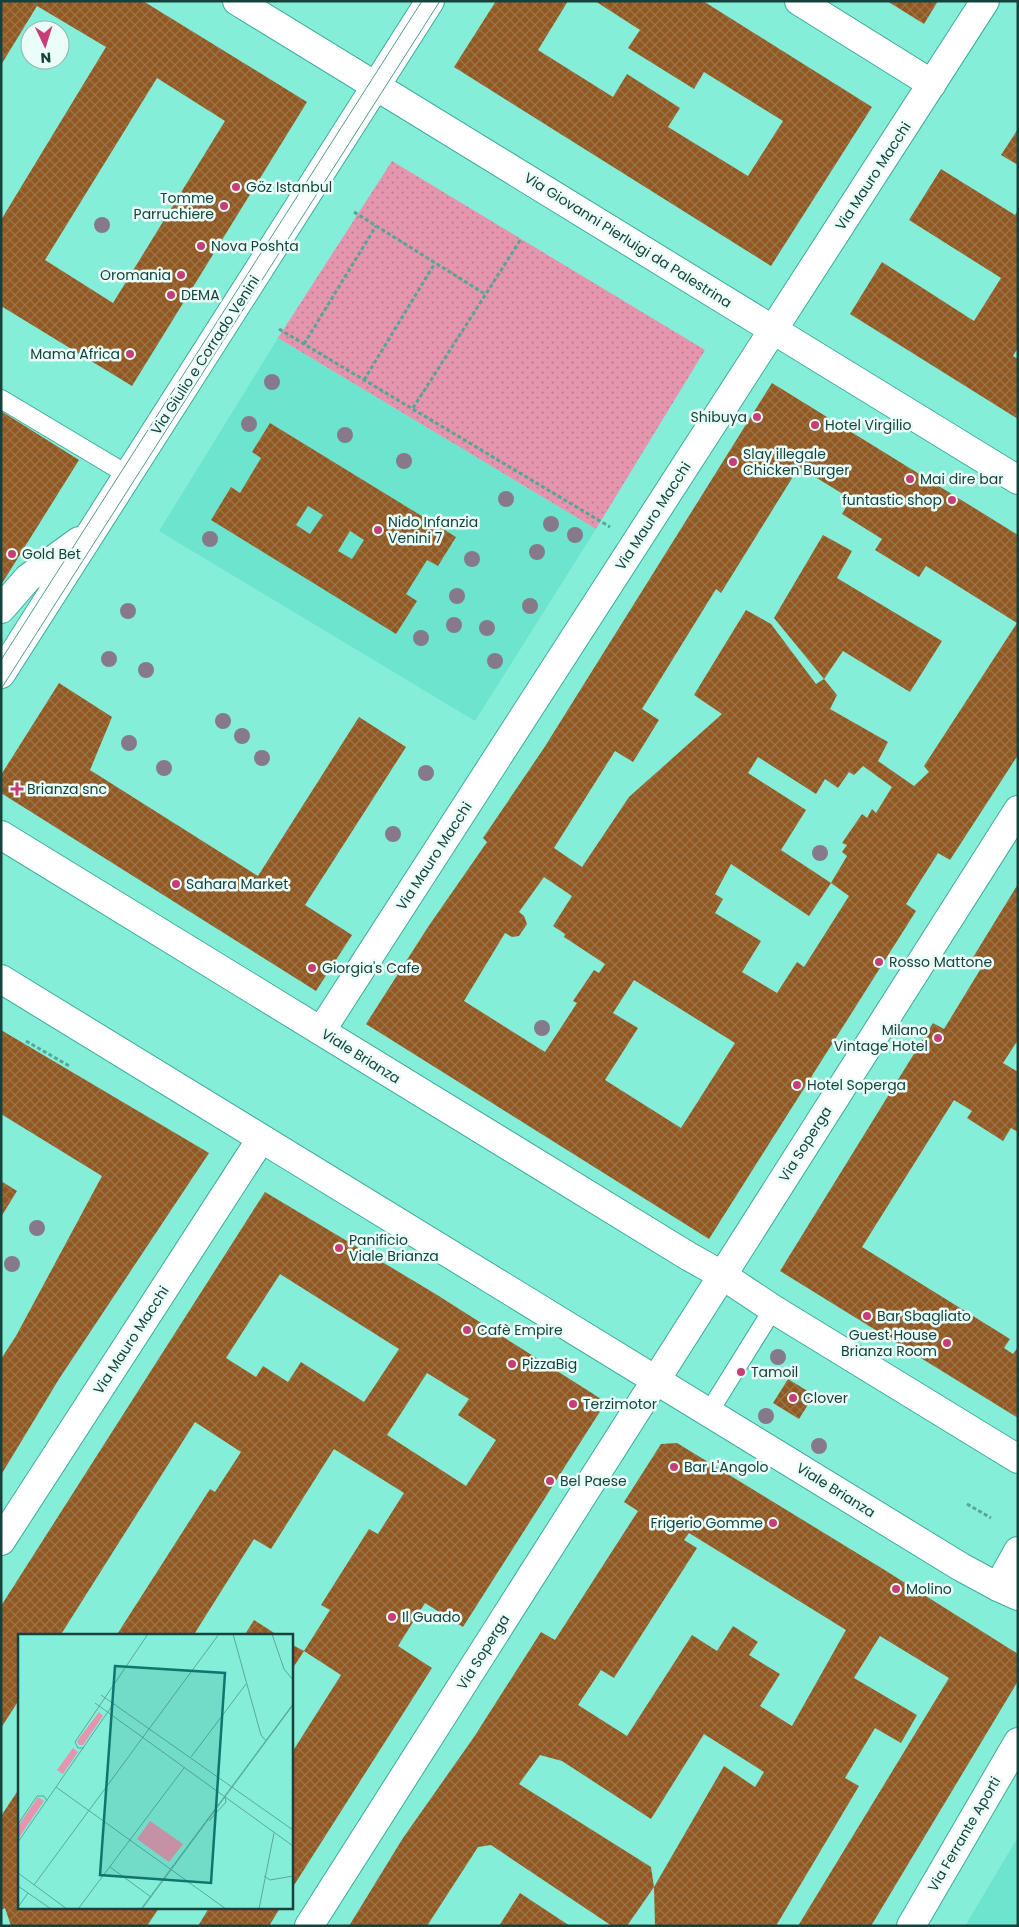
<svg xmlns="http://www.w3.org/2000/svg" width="1019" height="1927" font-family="Poppins,sans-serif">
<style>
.built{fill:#6de4ce}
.park{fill:url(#park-dots)}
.building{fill:url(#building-cross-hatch);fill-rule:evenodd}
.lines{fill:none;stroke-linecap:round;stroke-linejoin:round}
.lane-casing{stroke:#3dab99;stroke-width:20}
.street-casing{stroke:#3dab99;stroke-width:30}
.primary-casing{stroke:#3dab99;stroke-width:30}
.path{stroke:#56a696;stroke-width:3;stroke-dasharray:4 2.5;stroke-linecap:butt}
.lane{stroke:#fff;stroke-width:18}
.street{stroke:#fff;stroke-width:28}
.primary{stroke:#fff;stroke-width:28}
.tram{stroke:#4f9c8d;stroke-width:1}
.tree{fill:#867a8a}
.poi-dot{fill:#c73d75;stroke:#eafdf8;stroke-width:2}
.labels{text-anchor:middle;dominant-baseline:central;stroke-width:5;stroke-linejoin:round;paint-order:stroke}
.street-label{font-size:14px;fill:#15433b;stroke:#eafdf8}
.poi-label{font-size:14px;fill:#15433b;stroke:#eafdf8;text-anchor:start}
.inset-road{fill:none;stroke:#58aa9a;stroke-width:1}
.view{fill:#0f766e;fill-opacity:0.15;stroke:#0f766e;stroke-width:2.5}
.inset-edge{fill:none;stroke:#15433b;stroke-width:2.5}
</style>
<defs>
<pattern id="park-dots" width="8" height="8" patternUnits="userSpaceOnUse" patternTransform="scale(1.25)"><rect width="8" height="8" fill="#e596ae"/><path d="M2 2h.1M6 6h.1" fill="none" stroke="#b87c8f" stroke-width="1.8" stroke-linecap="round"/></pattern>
<pattern id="building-cross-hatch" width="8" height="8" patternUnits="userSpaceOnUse" patternTransform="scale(1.25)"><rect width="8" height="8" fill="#925821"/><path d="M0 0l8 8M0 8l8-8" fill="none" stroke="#9c744a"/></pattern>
</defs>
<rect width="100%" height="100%" fill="#85eed9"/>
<g class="built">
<path d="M278,338l318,191 -121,192 -316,-190z"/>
<path d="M1018,1837v89h-53z"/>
</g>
<path class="park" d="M392,161l313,189 -109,179 -318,-191z"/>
<g class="building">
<path d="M1,1h142l164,101 -175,284 -131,-80v-86l105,-173 -69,-41 -36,59zM157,78l68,43 -112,182 -68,-43z"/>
<path d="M496,1h72l-30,49 75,47 14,-23 53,34 -12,19 80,49 35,-55 -79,-49 -10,17 -66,-41 12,-18 -45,-29h108l169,106 -101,159 -317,-199z"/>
<path d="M887,1h51l-14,23z"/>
<path d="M1018,129v36l-17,-10z"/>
<path d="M941,169l74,46 3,-5v138l-5,8 5,3v60l-168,-105 32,-52 92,59 27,-43 -92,-58z"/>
<path d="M772,383l246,152v220l-68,105 -12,-7 -32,51 10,7 -207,328 -343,-215 62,-97 59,-85 -4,-4 61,-90zM799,467l52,32 -9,15 40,25 -7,11 44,27 7,-11 91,57 -93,143 5,6 -15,14 -36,-25 10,-19 -58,-33 7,-14 -13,-16 -8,5 -45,-60 -25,-14 -52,85 28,19 -93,83 -47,70 -28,-19 61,-97 18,11 26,-42 -17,-11 74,-120 5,4zM758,757l58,37 9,-15 13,9 11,-16 5,3 9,-9 29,21 -16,26 -4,-4 -5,9 -5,-4 -20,29 5,2 -5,7 5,4 -16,27 18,13 -45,71 -7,-5 -20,31 -35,-21 19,-31 -46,-28 8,-14 -8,-5 16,-30 78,52 22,-33 -50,-33 25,-40 -58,-37zM544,877l28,19 -19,30 12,8 -1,3 41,27 -6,9 -5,-3 -21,31 4,2 -32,49 -81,-51 41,-68 7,4 7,-1 8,-12 -3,-8 -5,-4zM634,980l101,63 -54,85 -76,-48 33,-52 -25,-15z"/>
<path d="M1,411l78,49 -78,125z"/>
<path d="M270,423l186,114 -18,29 -11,-6 -21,34 11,7 -21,33 -185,-114 20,-33 9,6 21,-35 -9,-6zM308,506l15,9 -13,19 -14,-9zM350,531l14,9 -12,19 -14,-8z"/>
<path d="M823,535l29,16 -15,27 105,63 -32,51 -67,-41 -19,28 -50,-61z"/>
<path d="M59,683l53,34 -22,53 168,106 101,-159 47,30 -101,158 47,30 -36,56 -315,-198v-18z"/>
<path d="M1018,884v156l-15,23 15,9v60l-7,-4 -8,13 -36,-23 5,-7 -18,-11 -92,147 148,92 -6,9 9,6 5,-7v71l-238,-147 153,-248 11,6 39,-64 -11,-6z"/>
<path d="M1,1030l208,123 -150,226 -58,96v-116l15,-23 86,-160 -101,-62z"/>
<path d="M1,1181l16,10 -16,26z"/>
<path d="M265,1192l169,101 172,109 -143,225 -38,-24 -27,43 34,22 -141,222v-136l50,-79 -37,-24 26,-41 -9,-5 48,-76 9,5 26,-41 -70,-44 -63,100 -17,-10 -61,97h-77l94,-147 5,3 26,-40 -46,-30 -135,214h-41v64l-18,28v-122zM280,1274l119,75 -35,53 -63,-40 -13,20 -25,-16 -7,11 -30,-19zM427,1373l42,26 -11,16 38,25 -30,46 -79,-51z"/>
<path d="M788,1379l26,16 -15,24 -26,-16z"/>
<path d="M677,1443l206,126 135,85v27l-147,245h-73l151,-248 -69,-42 -26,42 63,37 -16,28 -26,-15 -30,50 14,8 -83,140h-121l-1,-39 70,-121 31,21 9,-15 -60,-38 -53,85 -89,-58 -22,-6 -21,29 132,83 3,20 -27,39h-15l-121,-81 -13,2 -51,79h-78l54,-88 71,-101 67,-105 14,8 83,-129 -14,-9 37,-58zM689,1533l157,97 -54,96 -32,-20 20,-32 -31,-19 9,-13 -25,-16 -16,25 -25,-16 -65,101 -49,-31 23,-35 13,8 83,-130 -13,-8z"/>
<path d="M254,1620l25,16h-35z"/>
<path d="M291,1644l13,7 -13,20z"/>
<path d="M19,1789v119h140l-12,18h-136l-6,-18 -4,2v-94z"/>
<path d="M520,1893l50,33h-71z"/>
<path d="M209,1908h71l-11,18h-71z"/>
</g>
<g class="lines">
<defs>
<g id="lane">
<path d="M1,399l127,76"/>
<path d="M709,1412l64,-103"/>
</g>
<g id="street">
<path d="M237,1l781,479"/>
<path d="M799,1l133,83"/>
<path d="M1,609l27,-31 51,-37"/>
<path d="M1,674l429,-673"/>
<path d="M321,1031l664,-1030"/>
<path d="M1,1541l260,-402"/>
<path d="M998,1587l20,-36"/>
<path d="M309,1926l709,-1116"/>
<path d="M911,1926l107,-184"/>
</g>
<g id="primary">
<path d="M1,835l687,421 34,19 51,34 245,150"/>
<path d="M1,979l960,588 37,20 20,9"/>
</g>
</defs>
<use href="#lane" class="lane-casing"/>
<use href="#street" class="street-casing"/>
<use href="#primary" class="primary-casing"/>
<g class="path">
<path d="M354,212l131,82"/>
<path d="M279,329l331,198"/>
<path d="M304,344l72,-118"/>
<path d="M364,380l71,-117"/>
<path d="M413,408l108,-169"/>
<path d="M26,1041l45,26"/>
<path d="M967,1504l24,14"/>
</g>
<use href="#lane" class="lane"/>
<use href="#street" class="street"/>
<use href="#primary" class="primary"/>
<g class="tram">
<path d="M1,660l421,-659"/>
<path d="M1,689l439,-688"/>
</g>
</g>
<g class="tree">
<circle cx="102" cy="225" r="8"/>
<circle cx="272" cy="382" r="8"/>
<circle cx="249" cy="424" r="8"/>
<circle cx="345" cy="435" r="8"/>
<circle cx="404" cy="461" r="8"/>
<circle cx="506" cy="499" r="8"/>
<circle cx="551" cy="524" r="8"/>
<circle cx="575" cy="535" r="8"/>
<circle cx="210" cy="539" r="8"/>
<circle cx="537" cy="552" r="8"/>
<circle cx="472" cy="559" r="8"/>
<circle cx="457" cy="596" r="8"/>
<circle cx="530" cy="606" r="8"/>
<circle cx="128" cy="611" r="8"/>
<circle cx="454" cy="625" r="8"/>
<circle cx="487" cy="628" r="8"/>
<circle cx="421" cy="638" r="8"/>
<circle cx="109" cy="659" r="8"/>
<circle cx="495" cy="661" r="8"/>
<circle cx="146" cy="670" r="8"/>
<circle cx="223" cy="721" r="8"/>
<circle cx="242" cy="736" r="8"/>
<circle cx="129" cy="743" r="8"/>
<circle cx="262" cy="758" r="8"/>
<circle cx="164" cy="768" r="8"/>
<circle cx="426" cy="773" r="8"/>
<circle cx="393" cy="834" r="8"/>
<circle cx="820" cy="853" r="8"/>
<circle cx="542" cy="1028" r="8"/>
<circle cx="37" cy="1228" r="8"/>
<circle cx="12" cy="1264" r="8"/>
<circle cx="778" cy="1357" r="8"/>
<circle cx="766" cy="1416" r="8"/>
<circle cx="819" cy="1446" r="8"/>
</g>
<g class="poi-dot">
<circle cx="236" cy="187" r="5"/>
<circle cx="224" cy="206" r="5"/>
<circle cx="201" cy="246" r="5"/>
<circle cx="181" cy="275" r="5"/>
<circle cx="171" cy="295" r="5"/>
<circle cx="130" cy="354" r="5"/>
<circle cx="757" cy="417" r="5"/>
<circle cx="815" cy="425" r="5"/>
<circle cx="733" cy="462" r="5"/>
<circle cx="910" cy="479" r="5"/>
<circle cx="952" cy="500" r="5"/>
<circle cx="378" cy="530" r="5"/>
<circle cx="12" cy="554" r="5"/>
<path d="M14.5 781.5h5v5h5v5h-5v5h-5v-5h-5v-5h5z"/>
<circle cx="176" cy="884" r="5"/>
<circle cx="879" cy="962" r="5"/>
<circle cx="312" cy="968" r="5"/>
<circle cx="938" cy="1038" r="5"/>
<circle cx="797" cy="1085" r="5"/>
<circle cx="339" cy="1248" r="5"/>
<circle cx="867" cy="1316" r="5"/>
<circle cx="467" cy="1330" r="5"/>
<circle cx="947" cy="1343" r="5"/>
<circle cx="512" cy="1364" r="5"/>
<circle cx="741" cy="1372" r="5"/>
<circle cx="793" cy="1398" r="5"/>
<circle cx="573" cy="1404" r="5"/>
<circle cx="674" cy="1467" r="5"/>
<circle cx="550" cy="1481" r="5"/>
<circle cx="773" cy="1523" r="5"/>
<circle cx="896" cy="1589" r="5"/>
<circle cx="392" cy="1617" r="5"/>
</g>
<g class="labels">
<g class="street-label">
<text transform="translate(873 176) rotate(-57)">Via Mauro Macchi</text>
<text transform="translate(628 240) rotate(32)">Via Giovanni Pierluigi da Palestrina</text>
<text transform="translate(205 355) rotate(-57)">Via Giulio e Corrado Venini</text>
<text transform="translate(653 516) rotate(-57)">Via Mauro Macchi</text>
<text transform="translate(434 856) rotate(-57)">Via Mauro Macchi</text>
<text transform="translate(361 1056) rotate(32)">Viale Brianza</text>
<text transform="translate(805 1144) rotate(-58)">Via Soperga</text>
<text transform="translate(131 1340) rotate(-57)">Via Mauro Macchi</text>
<text transform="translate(836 1490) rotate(32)">Viale Brianza</text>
<text transform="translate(483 1652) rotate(-58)">Via Soperga</text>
<text transform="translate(964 1834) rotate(-60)">Via Ferrante Aporti</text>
</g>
<g class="poi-label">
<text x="246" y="187">Göz Istanbul</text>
<text x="214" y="198" text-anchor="end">Tomme<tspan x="214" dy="16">Parruchiere</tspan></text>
<text x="211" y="246">Nova Poshta</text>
<text x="171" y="275" text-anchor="end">Oromania</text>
<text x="181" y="295">DEMA</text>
<text x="120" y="354" text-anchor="end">Mama Africa</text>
<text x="747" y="417" text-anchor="end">Shibuya</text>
<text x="825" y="425">Hotel Virgilio</text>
<text x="743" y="454">Slay illegale<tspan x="743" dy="16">Chicken Burger</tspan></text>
<text x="920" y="479">Mai dire bar</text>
<text x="942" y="500" text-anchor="end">funtastic shop</text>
<text x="388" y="522">Nido Infanzia<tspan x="388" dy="16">Venini 7</tspan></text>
<text x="22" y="554">Gold Bet</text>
<text x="27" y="789">Brianza snc</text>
<text x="186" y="884">Sahara Market</text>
<text x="889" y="962">Rosso Mattone</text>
<text x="322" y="968">Giorgia's Cafe</text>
<text x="928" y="1030" text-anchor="end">Milano<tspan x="928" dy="16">Vintage Hotel</tspan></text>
<text x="807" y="1085">Hotel Soperga</text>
<text x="349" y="1240">Panificio<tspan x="349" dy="16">Viale Brianza</tspan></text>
<text x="877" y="1316">Bar Sbagliato</text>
<text x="477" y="1330">Cafè Empire</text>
<text x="937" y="1335" text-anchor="end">Guest House<tspan x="937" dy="16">Brianza Room</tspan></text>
<text x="522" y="1364">PizzaBig</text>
<text x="751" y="1372">Tamoil</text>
<text x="803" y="1398">Clover</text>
<text x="583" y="1404">Terzimotor</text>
<text x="684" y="1467">Bar L'Angolo</text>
<text x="560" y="1481">Bel Paese</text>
<text x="763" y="1523" text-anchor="end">Frigerio Gomme</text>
<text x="906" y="1589">Molino</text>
<text x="402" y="1617">Il Guado</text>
</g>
</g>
<g transform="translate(18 1634)">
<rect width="275" height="275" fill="#85eed9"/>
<path d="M81,78l4,4 -20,29h-4l-2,-4zM55,114l5,4 -15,22 -6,-4zM20,163l6,4 -26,38v-13z" fill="#e596ae"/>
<path d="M132,187l33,23 -14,18 -32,-23z" fill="#e596ae"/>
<path class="inset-road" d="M215,0l28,101 5,6M254,0l12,35 9,11M83,61l192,135M77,69l198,143M66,114h-6l-3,-6 73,-108M173,123l55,-73M38,153l170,122M191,187l17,-19 -1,-5M0,190l19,-28h7l3,5M0,208l96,-139M92,233l41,30M0,239l49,36M246,242l6,4 23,-4M16,251l185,-251M0,252l33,23M0,273l10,-14M60,275l106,-141M123,275l152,-205M124,275l151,-204M241,275l15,-76"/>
<path class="view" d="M97,32l110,7 -14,210 -111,-8z"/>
<rect width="275" height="275" class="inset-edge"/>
</g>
<rect width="1019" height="1927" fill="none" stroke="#15433b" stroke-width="5"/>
<g transform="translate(45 45) rotate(176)"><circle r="24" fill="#eafdf8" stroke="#95b3ac"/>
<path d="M0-4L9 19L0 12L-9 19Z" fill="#c73d75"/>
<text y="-8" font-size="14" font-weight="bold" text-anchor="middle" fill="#15433b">N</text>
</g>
</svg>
